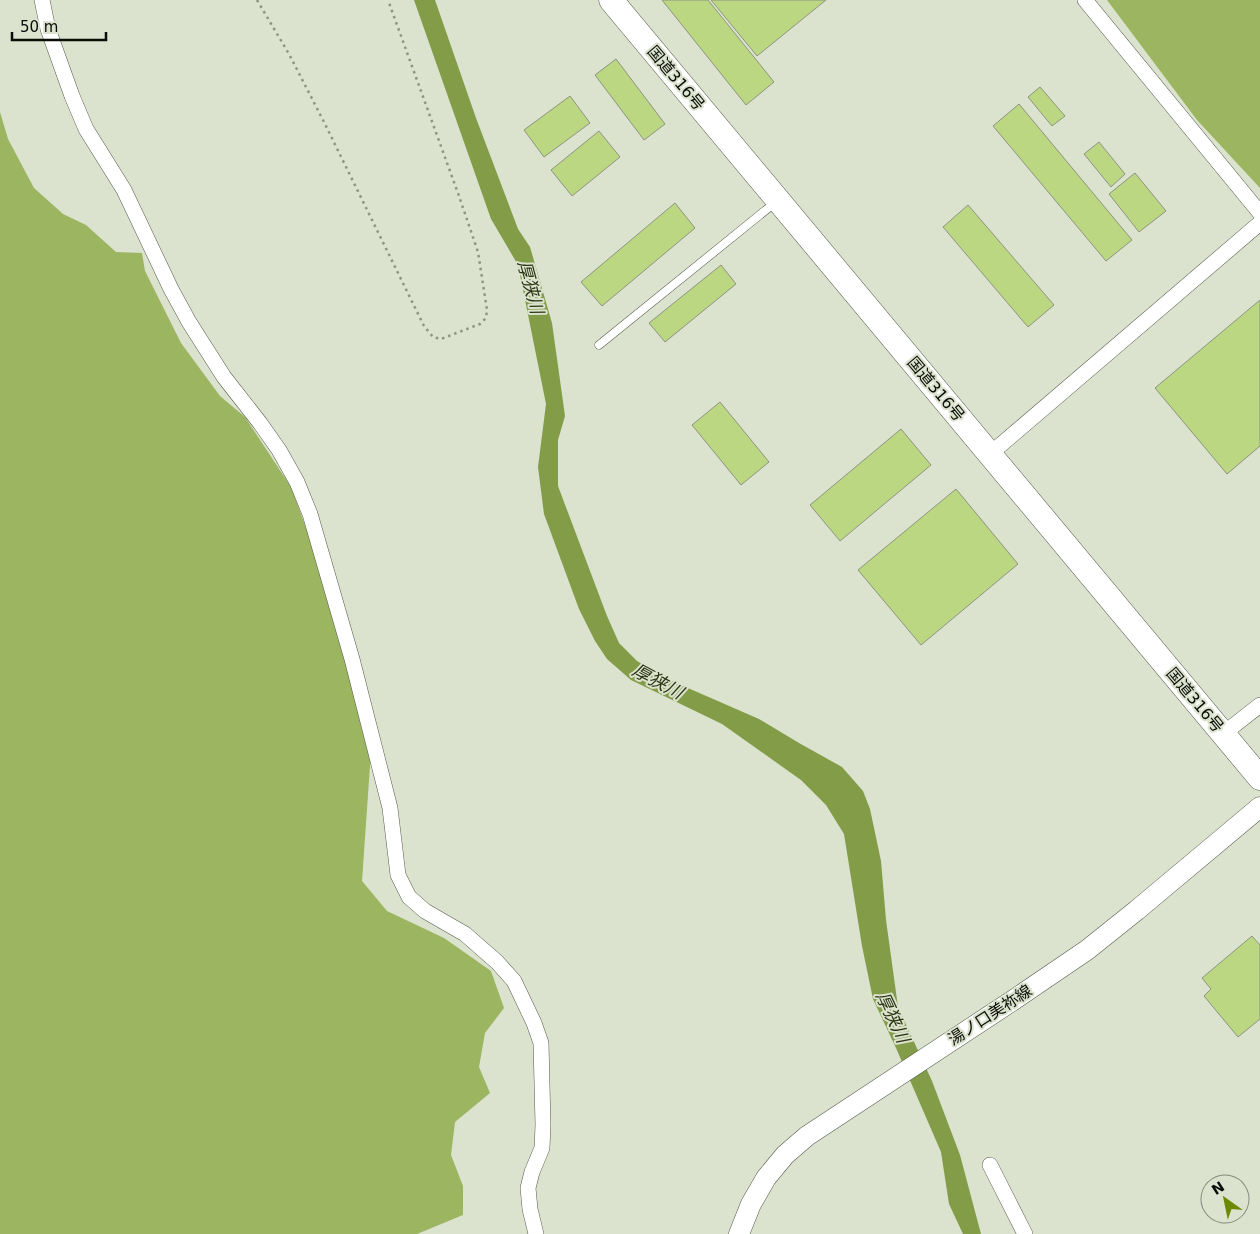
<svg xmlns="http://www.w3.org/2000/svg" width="1260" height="1234" font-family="'DejaVu Sans','Noto Sans JP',sans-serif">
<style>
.forest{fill:#9bb560}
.water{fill:#839c48}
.building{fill:#bcd781;stroke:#8d9481}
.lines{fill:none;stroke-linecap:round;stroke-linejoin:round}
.service-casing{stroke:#555b4a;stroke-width:9}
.minor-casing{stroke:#555b4a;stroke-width:16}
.secondary-casing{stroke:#555b4a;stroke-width:21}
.trunk-casing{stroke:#555b4a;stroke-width:25}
.path{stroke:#8e9385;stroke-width:2.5;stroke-dasharray:2.5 4;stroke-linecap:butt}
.service{stroke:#fff;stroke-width:8}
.minor{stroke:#fff;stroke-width:15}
.secondary{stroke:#fff;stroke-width:20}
.trunk{stroke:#fff;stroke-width:24}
.labels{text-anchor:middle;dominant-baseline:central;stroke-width:4;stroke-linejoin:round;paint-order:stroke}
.street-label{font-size:16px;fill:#0a0c06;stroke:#dbe2ce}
.water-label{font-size:18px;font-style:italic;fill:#2c3612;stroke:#dbe2ce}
</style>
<rect width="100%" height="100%" fill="#dbe2ce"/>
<g class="forest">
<path d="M1107,0h153v188l-63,-68z"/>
<path d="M0,112l8,27 26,49 29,26 23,11 30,27 26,1 3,18 36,72 39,53 25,21 46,70 31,85 50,165 -10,144 25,30 57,27 47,33 13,37 -19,25 -6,34 11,26 -35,29 -4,33 12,31v29l-46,19h-417z"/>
</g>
<path class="water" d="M414,0h21l41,118 42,111 12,18 22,76 13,93 -7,24v46l49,130 12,27 18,18 28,17 94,41 40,24 43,24 21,24 7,18 11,52 5,59 12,87 34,74 28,74 21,79h-18l-14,-30 -8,-52 -45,-104 -23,-49 -11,-53 -18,-112 -18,-29 -25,-25 -79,-56 -91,-44 -24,-21 -12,-18 -16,-32 -35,-95 -6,-47 8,-63 -28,-139 -27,-46z"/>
<g class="building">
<path d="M662,0h46l66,82 -28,23z"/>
<path d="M711,0h115l-69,56z"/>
<path d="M616,59l49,65 -21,16 -49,-65z"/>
<path d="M1040,87l25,29 -13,10 -24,-29z"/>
<path d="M570,96l20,27 -46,34 -20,-27z"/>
<path d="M1019,104l113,136 -26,21 -113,-135z"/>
<path d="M599,131l21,26 -48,39 -21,-26z"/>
<path d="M1099,142l26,32 -14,13 -27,-33z"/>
<path d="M1135,173l31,38 -27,21 -30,-38z"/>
<path d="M675,203l20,25 -93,78 -21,-24z"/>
<path d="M968,205l86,100 -26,22 -85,-100z"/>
<path d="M721,265l15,19 -71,58 -16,-19z"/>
<path d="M1260,300v146l-33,28 -72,-86z"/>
<path d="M720,402l49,60 -28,23 -49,-60z"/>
<path d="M901,429l30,36 -91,76 -30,-36z"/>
<path d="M956,489l62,75 -97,81 -63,-75z"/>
<path d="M1252,936l8,9v74l-22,18 -34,-41 7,-7 -9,-11z"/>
</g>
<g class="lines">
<defs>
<path id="service" d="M599,345l178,-144"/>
<g id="minor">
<path d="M42,0l6,29 24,67 14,33 38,61 47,99 18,33 35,55 36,46 19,27 18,32 13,32 42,145 38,149 8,67 11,22 16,14 40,23 32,28 17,19 20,42 7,20 2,82 -1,23 -10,24 -4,16 2,21 6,25"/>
<path d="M1085,0l175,213"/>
<path d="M990,454l270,-231"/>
<path d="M1223,734l37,-29"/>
<path d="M990,1165l35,69"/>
</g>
<path id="secondary" d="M739,1234l12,-30 15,-26 19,-23 22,-19 208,-137 72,-49 50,-40 123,-103"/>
<path id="trunk" d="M611,0l649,778"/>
</defs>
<use href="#service" class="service-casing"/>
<use href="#minor" class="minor-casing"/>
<use href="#secondary" class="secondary-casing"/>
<use href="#trunk" class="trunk-casing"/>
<path class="path" d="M257,0l32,54 35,68 100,204 9,11 8,2 39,-15 6,-6 1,-8 -9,-58 -19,-56 -71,-196"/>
<use href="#service" class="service"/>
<use href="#minor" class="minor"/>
<use href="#secondary" class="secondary"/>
<use href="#trunk" class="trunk"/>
</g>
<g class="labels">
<g class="street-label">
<text transform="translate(676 78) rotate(50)">国道316号</text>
<text transform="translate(936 389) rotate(50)">国道316号</text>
<text transform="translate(1195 700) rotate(50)">国道316号</text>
<text transform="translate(990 1015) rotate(-33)">湯ノ口美祢線</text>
</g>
<g class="water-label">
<text transform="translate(531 287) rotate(75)">厚狭川</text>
<text transform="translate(658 681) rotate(28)">厚狭川</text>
<text transform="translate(893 1017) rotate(65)">厚狭川</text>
</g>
</g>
<g transform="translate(1225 1199) rotate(327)"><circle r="24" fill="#dbe2ce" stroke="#878c7e"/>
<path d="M0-4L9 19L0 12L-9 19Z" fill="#6c8900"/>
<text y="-8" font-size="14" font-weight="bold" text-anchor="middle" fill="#0a0c06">N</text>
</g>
<path d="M12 32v8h94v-8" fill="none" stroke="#0a0c06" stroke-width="2.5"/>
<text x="20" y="32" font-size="15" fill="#0a0c06" stroke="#dbe2ce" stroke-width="4" paint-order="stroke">50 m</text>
</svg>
